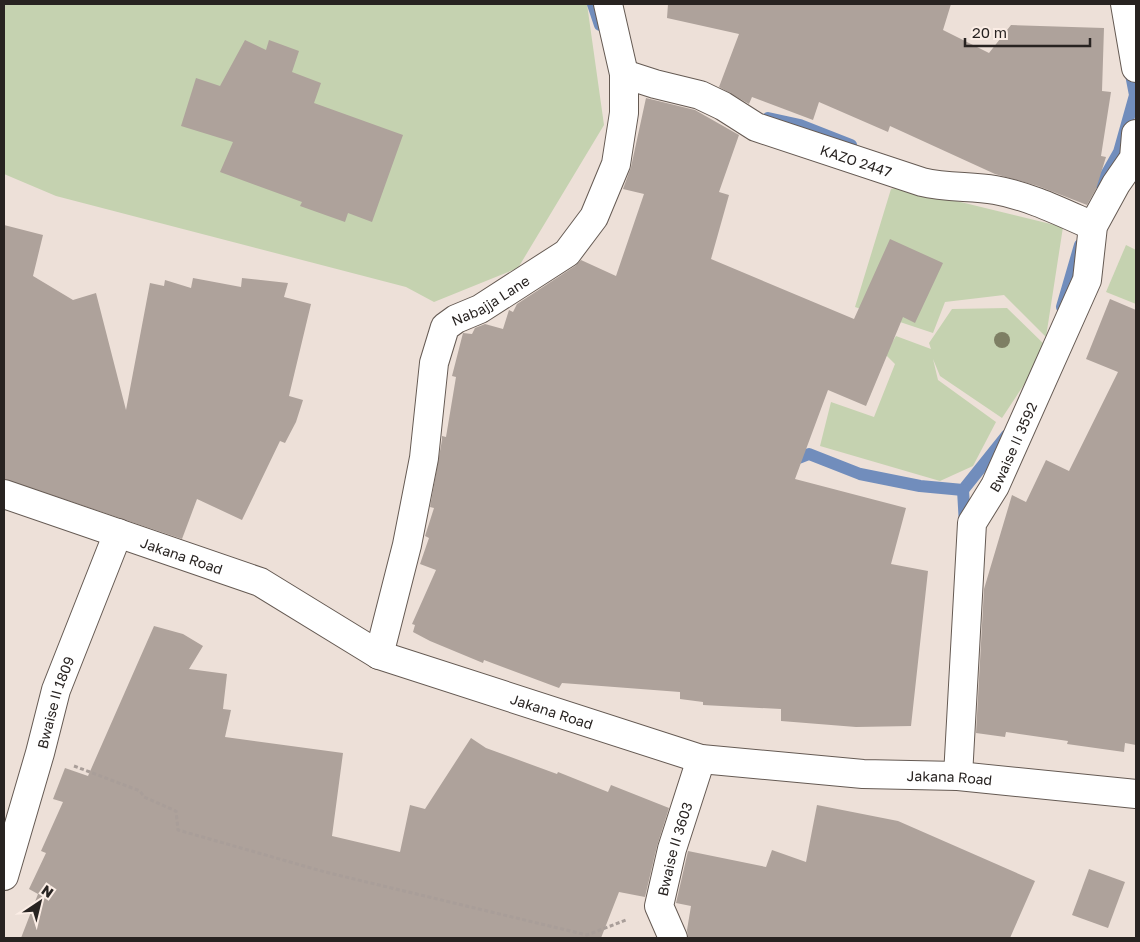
<svg xmlns="http://www.w3.org/2000/svg" width="1140" height="942" font-family="'Golos Text',sans-serif">
<style>
.green{fill:#c5d2b0}
.lines{fill:none;stroke-linecap:round;stroke-linejoin:round}
.stream{stroke:#718dbc;stroke-width:12}
.building{fill:#aea29b}
.minor-casing{stroke:#655a53;stroke-width:30}
.path{stroke:#a99e99;stroke-width:3;stroke-dasharray:4 2.5;stroke-linecap:butt}
.minor{stroke:#fff;stroke-width:28}
.tree{fill:#7e7f64}
.labels{text-anchor:middle;dominant-baseline:central;stroke-width:4;stroke-linejoin:round;paint-order:stroke}
.street-label{font-size:14px;fill:#282321;stroke:#fbede5}
</style>
<rect width="100%" height="100%" fill="#ede0d8"/>
<g class="green">
<path d="M4,4h583l17,121 -86,143 -84,34 -28,-15 -350,-91 -52,-22z"/>
<path d="M899,187l164,40 -17,110 -42,-42 -59,7 -12,31 -78,-26 36,-118z"/>
<path d="M1126,245l10,5v54l-30,-12z"/>
<path d="M1007,308l41,40 -46,70 -62,-42 -7,-17 5,21 58,42 -23,44 -33,15 -120,-35 11,-44 43,15 21,-53 -10,-10 11,-18 35,13 -2,-6 23,-34z"/>
</g>
<g class="lines">
<g class="stream">
<path d="M593,4l7,21"/>
<path d="M768,118l32,7 51,20"/>
<path d="M1101,184l18,-32 16,-57 -6,-31"/>
<path d="M1062,307l18,-62"/>
<path d="M788,460l3,1 18,-7 51,20 60,12 43,4 44,-55"/>
<path d="M963,490l2,35"/>
</g>
</g>
<g class="building">
<path d="M668,4h283l-8,26 46,23 22,-28 93,3 -2,63 9,1 -10,64 5,1 -10,32 -9,16 -49,-19 -43,-12 -105,-48 -2,6 -69,-30 -6,18 -61,-23 -3,7 -30,-17 20,-53 -72,-16z"/>
<path d="M245,40l21,10 3,-10 30,11 -7,21 29,11 -7,20 89,32 -31,87 -24,-9 -3,9 -45,-16 2,-4 -82,-30 13,-30 -52,-16 15,-48 24,8z"/>
<path d="M646,98l49,12 44,25 -20,57 10,3 -18,64 143,60 36,-80 53,24 -28,60 -12,-6 -37,89 -38,-16 -33,89 111,29 -15,56 37,7 -17,155 -55,1 -75,-6v-12l-78,-4v-3l-23,-3v-7l-118,-9 -3,5 -75,-28 -1,3 -53,-22 -17,-9 2,-7 -3,-1 24,-54 -16,-6 9,-26 -4,-2 9,-28 -4,-1 12,-67v-4l4,1 10,-60 -4,-1 11,-43 9,1 3,-6 10,-4 18,5 6,-19 4,2 4,-8 58,-38 6,-6 35,16 28,-82 -21,-5 8,-22z"/>
<path d="M4,225l39,10 -10,41 40,24 23,-7 30,117 24,-127 14,3 1,-6 26,8 2,-10 48,9 1,-9 46,5 -4,14 27,7 -22,92 14,4 -7,22 -11,21 -5,-2 -38,79 -45,-21 -15,40 -178,-60z"/>
<path d="M1110,299l26,11v435l-11,-2 -1,9 -57,-8 1,-3 -62,-9 -1,5 -29,-4 8,-144 28,-94 14,7 20,-42 23,11 49,-99 -32,-13z"/>
<path d="M154,626l29,8 20,12 -14,23 38,5 -4,35 8,1 -6,27 118,16 -11,83 68,16 10,-47 15,4 46,-71 15,10 71,26 1,-2 50,20 3,-7 58,23 -12,38 -12,51 -26,-5 -18,46h-580l17,-44 -9,-5 17,-36 -5,-2 22,-49 -10,-3 12,-31 23,8z"/>
<path d="M817,805l81,16 137,60 -25,57h-322l-1,-8 4,-24 -15,-3 12,-52 78,16 6,-17 34,12z"/>
<path d="M1089,869l36,13 -17,46 -36,-13z"/>
</g>
<g class="lines">
<defs>
<g id="minor">
<path d="M1125,4l11,64"/>
<path id="s1" d="M624,74l31,10 45,11 23,11 33,21 166,55c24,6 49,4 73,8 34,6 66,22 98,36"/>
<path id="s2" d="M4,494l256,88 119,73 322,104 162,15 95,2 178,18"/>
<path id="s3" d="M379,655l28,-110 17,-87 10,-95 11,-36 11,-8 24,-10 87,-56 27,-36 22,-53 8,-51v-39l-16,-70"/>
<path id="s4" d="M958,776l14,-253 23,-37 92,-206 6,-54 23,-42 18,-26 2,-24"/>
<path id="s5" d="M4,876l36,-123 16,-63 62,-157"/>
<path id="s6" d="M673,938l-14,-32 13,-57 29,-90"/>
</g>
</defs>
<use href="#minor" class="minor-casing"/>
<path class="path" d="M74,766l66,25 4,6 32,14 2,19 147,42 262,63 39,-15"/>
<use href="#minor" class="minor"/>
</g>
<circle class="tree" cx="1002" cy="340" r="8"/>
<g class="labels">
<g class="street-label">
<text stroke="none"><textPath href="#s1" startOffset="249">KAZO 2447</textPath></text>
<text stroke="none"><textPath href="#s3" startOffset="388">Nabajja Lane</textPath></text>
<text stroke="none"><textPath href="#s4" startOffset="340">Bwaise II 3592</textPath></text>
<text stroke="none"><textPath href="#s2" startOffset="188">Jakana Road</textPath></text>
<text stroke="none"><textPath href="#s5" startOffset="181">Bwaise II 1809</textPath></text>
<text stroke="none"><textPath href="#s2" startOffset="592">Jakana Road</textPath></text>
<text stroke="none"><textPath href="#s2" startOffset="998">Jakana Road</textPath></text>
<text stroke="none"><textPath href="#s6" startOffset="94">Bwaise II 3603</textPath></text>
</g>
</g>
<rect width="1140" height="942" fill="none" stroke="#282321" stroke-width="10"/>
<g transform="translate(40 902) rotate(35)" stroke="#fbede5" stroke-width="4" paint-order="stroke">
<path d="M0-4L9 19L0 12L-9 19Z" fill="#282321"/>
<text y="-8" font-size="14" font-weight="bold" text-anchor="middle" fill="#282321">N</text>
</g>
<path d="M965 38v8h125v-8" fill="none" stroke="#282321" stroke-width="2.5"/>
<text x="972" y="38" font-size="15" fill="#282321" stroke="#fbede5" stroke-width="4" paint-order="stroke">20 m</text>
</svg>
